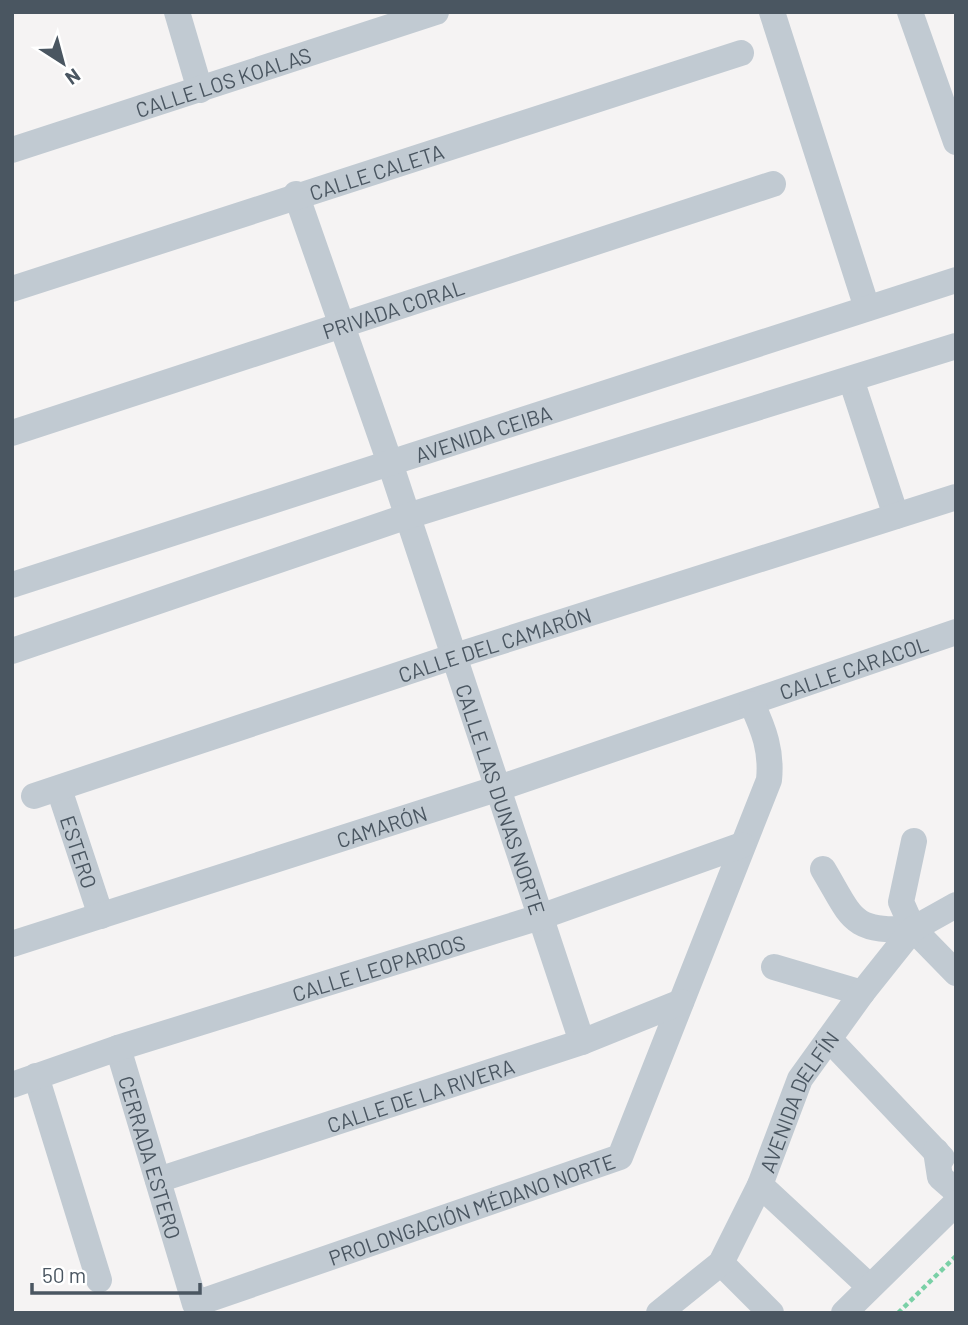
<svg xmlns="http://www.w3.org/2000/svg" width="968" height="1325" font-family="Barlow,sans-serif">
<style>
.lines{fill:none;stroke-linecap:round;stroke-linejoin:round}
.path{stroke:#7ad0a6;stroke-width:4.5;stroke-dasharray:5 3.5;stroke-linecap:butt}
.minor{stroke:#c1cad2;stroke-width:26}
.labels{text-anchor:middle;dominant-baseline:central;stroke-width:5;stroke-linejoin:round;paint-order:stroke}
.street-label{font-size:21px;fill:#4a5661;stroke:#fff}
</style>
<rect width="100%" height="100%" fill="#f5f3f3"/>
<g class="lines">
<path class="path" d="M898,1313l58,-57"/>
<g class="minor">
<path d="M177,12l23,78"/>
<path d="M772,12l95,296"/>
<path d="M910,12l46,130"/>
<path id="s1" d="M12,150l424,-138"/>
<path id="s2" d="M296,194l94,269 192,579"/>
<path id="s3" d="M12,289l729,-236"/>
<path d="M851,379l45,137"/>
<path id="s4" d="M12,433l761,-249"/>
<path id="s5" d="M12,585l944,-305"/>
<path d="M12,651l396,-135 548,-170"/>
<path id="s6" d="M59,789l42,127"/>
<path id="s7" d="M34,796l421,-140 501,-159"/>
<path d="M914,841l-13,61 12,27 43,44"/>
<path d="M823,869c30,50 27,63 90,60"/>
<path id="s8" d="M12,944l487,-156 457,-156"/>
<path d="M774,967l88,26"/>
<path d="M829,1039l113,119"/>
<path id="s9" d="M118,1048l77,256 425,-147 149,-377c3,-29 -5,-50 -17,-76"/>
<path d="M36,1076l63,204"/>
<path id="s10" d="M12,1085l106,-37 425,-132 199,-71"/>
<path d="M936,1151l4,26 16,14"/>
<path id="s11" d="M158,1180l424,-138 99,-40"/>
<path d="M760,1185l110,102"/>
<path d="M721,1263l50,50"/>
<path id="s12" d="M659,1313l62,-50 39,-78 40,-106 62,-86 51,-64 43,-24"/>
<path d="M844,1313l112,-110"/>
</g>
</g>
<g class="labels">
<g class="street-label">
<text stroke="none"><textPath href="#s1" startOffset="222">CALLE LOS KOALAS</textPath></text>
<text stroke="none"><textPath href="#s3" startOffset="383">CALLE CALETA</textPath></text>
<text stroke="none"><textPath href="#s4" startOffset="401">PRIVADA CORAL</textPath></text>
<text stroke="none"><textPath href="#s5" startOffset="495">AVENIDA CEIBA</textPath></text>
<text stroke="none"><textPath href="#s7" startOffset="485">CALLE DEL CAMARÓN</textPath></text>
<text stroke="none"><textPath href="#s8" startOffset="886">CALLE CARACOL</textPath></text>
<text stroke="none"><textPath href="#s2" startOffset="639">CALLE LAS DUNAS NORTE</textPath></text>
<text stroke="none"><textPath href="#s8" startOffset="388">CAMARÓN</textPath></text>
<text stroke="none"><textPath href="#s6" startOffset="66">ESTERO</textPath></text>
<text stroke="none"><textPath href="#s10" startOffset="385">CALLE LEOPARDOS</textPath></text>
<text stroke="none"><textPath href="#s11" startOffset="276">CALLE DE LA RIVERA</textPath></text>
<text stroke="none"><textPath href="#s12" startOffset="259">AVENIDA DELFÍN</textPath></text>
<text stroke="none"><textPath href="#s9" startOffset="114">CERRADA ESTERO</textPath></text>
<text stroke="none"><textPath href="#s9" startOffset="560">PROLONGACIÓN MÉDANO NORTE</textPath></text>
</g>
</g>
<rect width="968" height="1325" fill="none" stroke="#4a5661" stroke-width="28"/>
<g transform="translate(63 63) rotate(144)" stroke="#ffffff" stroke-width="5" paint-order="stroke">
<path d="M0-5L12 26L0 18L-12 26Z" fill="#4a5661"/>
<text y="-10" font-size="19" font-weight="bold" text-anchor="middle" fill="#4a5661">N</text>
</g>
<path d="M32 1283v10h168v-10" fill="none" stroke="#4a5661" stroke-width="3.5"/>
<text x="42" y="1283" font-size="21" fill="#4a5661" stroke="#ffffff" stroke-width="5" paint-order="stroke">50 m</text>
</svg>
